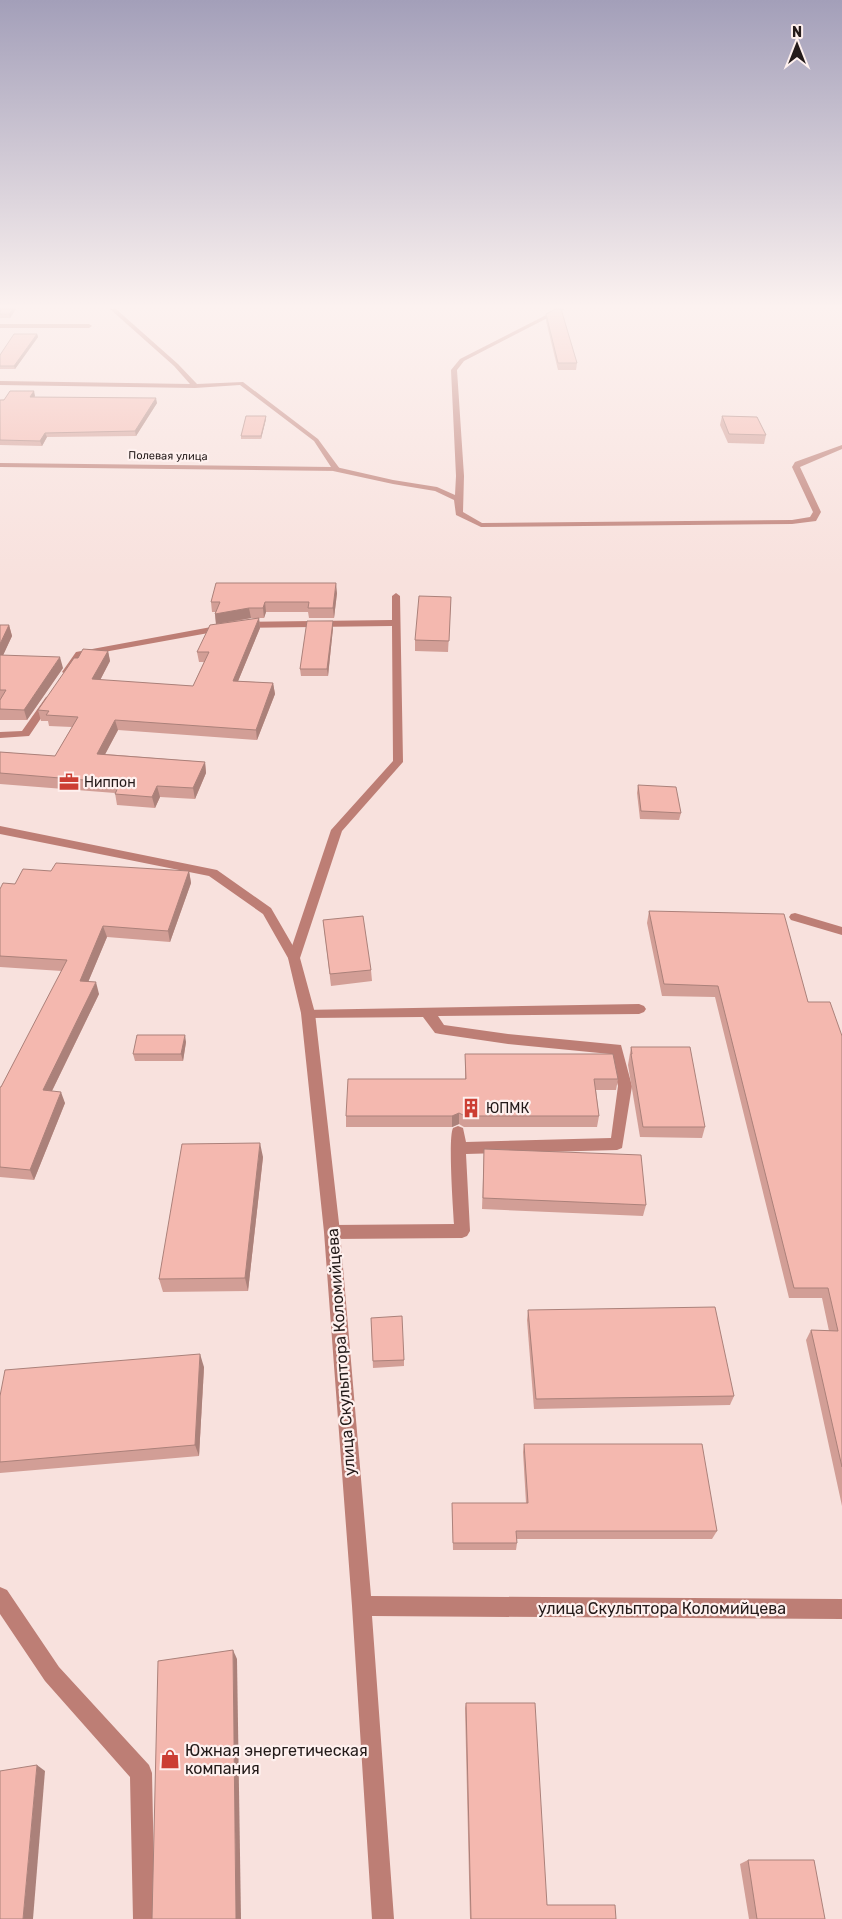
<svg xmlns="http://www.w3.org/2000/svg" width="842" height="1919" font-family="Rubik,sans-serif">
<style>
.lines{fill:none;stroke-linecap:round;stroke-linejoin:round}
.service{fill:#bd7e75;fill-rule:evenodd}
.minor{fill:#bd7e75;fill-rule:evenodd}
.wall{fill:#d29e96;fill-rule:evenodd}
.shaded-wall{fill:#ab817a}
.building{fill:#f4b8af;stroke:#ab817a}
.labels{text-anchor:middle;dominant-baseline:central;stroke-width:4.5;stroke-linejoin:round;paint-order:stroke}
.far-street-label{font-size:11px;fill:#241b1a;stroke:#fef0ee}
.poi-label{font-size:14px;fill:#241b1a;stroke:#fef0ee;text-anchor:start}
.near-street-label{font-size:16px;fill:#241b1a;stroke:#fef0ee}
.near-poi-label{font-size:16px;fill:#241b1a;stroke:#fef0ee;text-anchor:start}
</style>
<rect width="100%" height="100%" fill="#f8e1dd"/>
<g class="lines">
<g class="service">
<path d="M558,309h7l-101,52 -7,9 7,106 -1,36 19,11 310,-3 18,-3 3,-5 -21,-45 3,-5 47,-17v4l-42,18 21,45 -5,9 -24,3 -311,3 -25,-12 -2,-15 -19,-9 -42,-7 -60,-13v-4h3l57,13 44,7 18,8 1,-19 -5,-106 9,-11z"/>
<path d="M396,593l4,3 3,166 -61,69 -42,127 -2,3h-8l-2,-3 43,-128 62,-69 -1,-135 -148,2 -4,-3 4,-3 148,-2v-24z"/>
<path d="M222,625l4,3 -1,2 -143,26 -12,18 -3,1 -5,-3 14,-20z"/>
<path d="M49,696l5,3 -25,37 -29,2v-6l22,-1 24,-34z"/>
<path d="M795,913l47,14v8l-51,-15 -2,-3 2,-3z"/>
<path d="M639,1004l5,2 2,3 -2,3 -5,2 -201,2 6,9 64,9 113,11 11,41 -10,62 -5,2 -151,4 4,77 -3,5 -5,2 -130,1 -5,-2 -3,-5 3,-5 5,-2 122,-1c-1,-17 -6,-86 -1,-96l5,-2 5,2 3,14 145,-4 7,-52 -8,-32 -102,-10 -68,-10 -5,-1 -12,-16 -115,1 -5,-2 -2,-3 2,-3z"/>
<path d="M0,1587l7,3 52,77 90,98 3,8 3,146h-22l-3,-142 -85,-96 -45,-67z"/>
</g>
<g class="minor">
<path d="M110,309h6l62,55 19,20 46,-2 75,57 22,30 -1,2 -339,-4v-4l331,4 -17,-26 -74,-56 -45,3 -195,-3v-4l190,3 -16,-18z"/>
<path d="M0,324h89l3,2 -3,2h-89z"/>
<path d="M0,826l217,44 54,38 29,50 15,55 25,219 31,364 471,3v20l-470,-3 22,303h-22l-20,-313 -28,-374 -23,-219 -13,-55 -25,-44 -54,-38 -209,-42z"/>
</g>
</g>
<g class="wall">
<path d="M0,309h16l-6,9h-10z"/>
<path d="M546,314l31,49 -1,7h-18l-12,-49z"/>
<path d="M37,334l1,3 -23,32h-15v-14z"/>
<path d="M35,396l-1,1 123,6 -21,33 -89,1 -5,9 -42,-1v-45z"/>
<path d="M722,416l44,19 -2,9 -36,-1 -8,-18z"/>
<path d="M266,419l-5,20h-20v-3z"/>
<path d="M337,593l-3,25h-25l-1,-6h-42l-2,6h-5l1,10 -22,53 35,2 2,11 -18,46 -139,-10 -13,24 100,8 1,11 -11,26 -35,-2 -5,11 -38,-3 -2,-12 -115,-9v-32l55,4 17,-29 -23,-1 -1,-5h-7l-3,-11 40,-52 30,-7 2,10 -10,19 93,6 11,-24h-5l-2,-10 19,-28 -1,-12h-3l-1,-10zM251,618h5l-24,4z"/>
<path d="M451,597l-3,55 -33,-1v-11z"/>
<path d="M0,625h9l3,11 -9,19 60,13 -36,52h-27z"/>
<path d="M333,628l-5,48h-27l-1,-7z"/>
<path d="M638,785l43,28 -2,7 -39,-1 -3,-26z"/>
<path d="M51,871h138l2,12 -21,59 -63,-5 -19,45 11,12 -47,97 13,12 -31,77 -34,-3v-90h1l61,-116 -62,-4v-78z"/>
<path d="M649,911l159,91 34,34v470l-36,-166 5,-10 18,1 -7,-33h-33l-74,-301 -53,-1 -15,-73z"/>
<path d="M323,920l48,50 1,11 -41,5z"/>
<path d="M186,1042l-3,19h-48l-2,-7z"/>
<path d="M631,1047l74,80 -3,11 -62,-1 -12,-72z"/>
<path d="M465,1054l153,25 -2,11h-20l3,26 -2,11h-133l-5,-3 -7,3h-106v-11l119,-37z"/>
<path d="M484,1149l162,56 -3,11 -161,-7z"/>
<path d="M263,1157l-15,134 -85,1 -4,-13z"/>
<path d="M528,1310l206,86 -4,9 -196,4 -7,-89z"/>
<path d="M371,1318l33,42v6l-31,2z"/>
<path d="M204,1367l-5,89 -199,17v-77z"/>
<path d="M524,1444l193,87 -5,8h-195v4l-1,7h-63l-1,-47h74l-3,-51z"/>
<path d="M466,1703l81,202 69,14h-146l-5,-211z"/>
<path d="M748,1860l77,59h-76l-9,-55z"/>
</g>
<g class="shaded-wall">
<path d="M13,309h3l-6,9 -1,-4z"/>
<path d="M37,334l1,3 -23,32 -1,-3z"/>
<path d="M34,391l1,5 -4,6 -1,-5z"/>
<path d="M156,398l1,5 -21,33 -1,-5z"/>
<path d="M266,416v3l-5,20v-3z"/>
<path d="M45,433l2,4 -5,9 -2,-5z"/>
<path d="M336,583l1,10 -3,25 -1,-10z"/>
<path d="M265,602l1,10 -2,6 -1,-10z"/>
<path d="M249,608l2,10 -35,6 -1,-10z"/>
<path d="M259,618l1,10 -26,63 -1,-10z"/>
<path d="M333,621v7l-5,48 -1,-7z"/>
<path d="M9,625l3,11 -12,26v-18z"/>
<path d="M108,651l2,10 -15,29 -3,-11z"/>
<path d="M60,657l3,11 -36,52 -3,-10z"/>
<path d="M273,683l2,11 -18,46 -1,-10z"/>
<path d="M115,720l3,10 -18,34 -3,-10z"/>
<path d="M205,762l1,11 -11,26 -2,-11z"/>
<path d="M157,786l3,11 -5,11 -3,-11z"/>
<path d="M189,871l2,12 -21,59 -2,-11z"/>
<path d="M103,926l4,11 -23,55 -4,-11z"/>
<path d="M96,982l3,12 -52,107 -4,-11z"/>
<path d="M185,1035l1,7 -3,19 -2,-7z"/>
<path d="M61,1092l4,11 -31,77 -4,-10z"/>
<path d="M459,1113v11l-7,3v-11z"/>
<path d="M260,1143l3,14 -15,134 -3,-13z"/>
<path d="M200,1354l4,13 -5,89 -4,-11z"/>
<path d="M233,1650l4,9 4,260h-5z"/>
<path d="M37,1765l8,6 -12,148h-10z"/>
</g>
<g class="building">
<path d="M0,309h13l-4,5h-9z"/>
<path d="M556,309h5l16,54h-19l-12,-49z"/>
<path d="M14,334h23l-23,32h-14v-11z"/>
<path d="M10,391h24l-4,6 126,1 -21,33 -90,2 -5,8 -40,-1v-40h4z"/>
<path d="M246,416h20l-5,20h-20z"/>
<path d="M722,416l35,1 9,18 -37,-1z"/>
<path d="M216,583h120l-3,25h-25l1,-6h-44l-2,6h-14l-34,6 5,-12h-9z"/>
<path d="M419,596l32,1 -2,44 -34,-1z"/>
<path d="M259,618l-26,63 40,2 -17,47 -141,-10 -18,34 108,8 -12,26 -36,-2 -5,11 -37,-3 5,-11 -120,-10v-21l55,4 23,-39 -32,-2 3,-4 -11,-1 36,-52h4l5,-9 25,2 -16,28 101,7 16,-34h-12l13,-27z"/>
<path d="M307,621h26l-6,48h-27z"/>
<path d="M0,625h9l-9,19z"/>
<path d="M0,655l60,2 -36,53 -24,-1v-9l6,-10h-6z"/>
<path d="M638,785l38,2 5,26 -40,-2z"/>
<path d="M56,863l133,8 -21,60 -65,-5 -23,55 16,1 -53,108 18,2 -31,78 -30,-3v-80h1l66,-127 -67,-4v-67l3,-6 12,1 8,-15 28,2z"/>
<path d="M649,911l135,3 24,88h22l12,34v431l-31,-137 27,1 -10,-43h-34l-76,-302 -54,-2z"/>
<path d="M363,916l8,54 -41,4 -7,-54z"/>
<path d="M137,1035h48l-4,19h-48z"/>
<path d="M631,1047h59l15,80h-62l-12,-73h1z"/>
<path d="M465,1054h148l5,25h-24l5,37h-134l-6,-3 -7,3h-106l2,-37h118z"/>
<path d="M260,1143l-15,135 -86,1 23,-135z"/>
<path d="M484,1149l157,6 5,50 -163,-7z"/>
<path d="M715,1307l19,89 -198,3 -8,-89z"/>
<path d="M402,1316l2,44 -31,1 -2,-43z"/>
<path d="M200,1354l-5,91 -195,17v-66l5,-26z"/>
<path d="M524,1444h178l15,87h-201l1,12h-64l-1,-40h76z"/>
<path d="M233,1650l3,269h-84l6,-258z"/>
<path d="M466,1703h69l12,202h68l1,14h-145z"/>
<path d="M37,1765l-14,154h-23v-148z"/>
<path d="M748,1860h66l11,59h-68z"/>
</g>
<linearGradient id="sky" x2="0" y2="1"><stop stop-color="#a39fb9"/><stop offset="0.53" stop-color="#fcf2f0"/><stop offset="1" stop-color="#fcf2f0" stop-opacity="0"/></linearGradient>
<rect width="842" height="578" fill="url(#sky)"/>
<defs>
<symbol id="office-bare" viewBox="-9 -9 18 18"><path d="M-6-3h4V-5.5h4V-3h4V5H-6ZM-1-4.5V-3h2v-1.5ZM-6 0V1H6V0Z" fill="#cc3e33" stroke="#fef0ee" stroke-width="2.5" paint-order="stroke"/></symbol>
<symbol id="building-bare" viewBox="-9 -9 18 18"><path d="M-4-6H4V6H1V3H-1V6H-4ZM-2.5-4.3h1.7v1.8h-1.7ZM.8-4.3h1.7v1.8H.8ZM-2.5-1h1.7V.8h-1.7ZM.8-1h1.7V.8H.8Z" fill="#cc3e33" stroke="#fef0ee" stroke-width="2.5" paint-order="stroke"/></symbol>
<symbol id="shop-bare" viewBox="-9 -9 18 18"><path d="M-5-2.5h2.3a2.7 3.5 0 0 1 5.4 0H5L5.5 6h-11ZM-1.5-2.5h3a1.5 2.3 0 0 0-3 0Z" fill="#cc3e33" stroke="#fef0ee" stroke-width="2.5" paint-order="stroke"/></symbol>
</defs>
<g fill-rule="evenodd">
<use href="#office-bare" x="55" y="768" width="28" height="28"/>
<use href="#building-bare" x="457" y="1094" width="28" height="28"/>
<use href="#shop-bare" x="156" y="1745" width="28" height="28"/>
</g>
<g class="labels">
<g class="far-street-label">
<text transform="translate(168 456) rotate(1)">Полевая улица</text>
</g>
<g class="poi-label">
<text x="84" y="782">Ниппон</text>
<text x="486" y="1108">ЮПМК</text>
</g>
<g class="near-street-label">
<text transform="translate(341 1352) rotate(-94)">улица Скульптора Коломийцева</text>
<text x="662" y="1608">улица Скульптора Коломийцева</text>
</g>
<g class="near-poi-label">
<text x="185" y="1750">Южная энергетическая<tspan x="185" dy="18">компания</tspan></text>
</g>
</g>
<g transform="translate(797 45)" stroke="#fef0ee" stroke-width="4" paint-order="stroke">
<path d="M0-4L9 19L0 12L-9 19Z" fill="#241b1a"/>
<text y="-8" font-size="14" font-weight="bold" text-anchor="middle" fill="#241b1a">N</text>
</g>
</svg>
